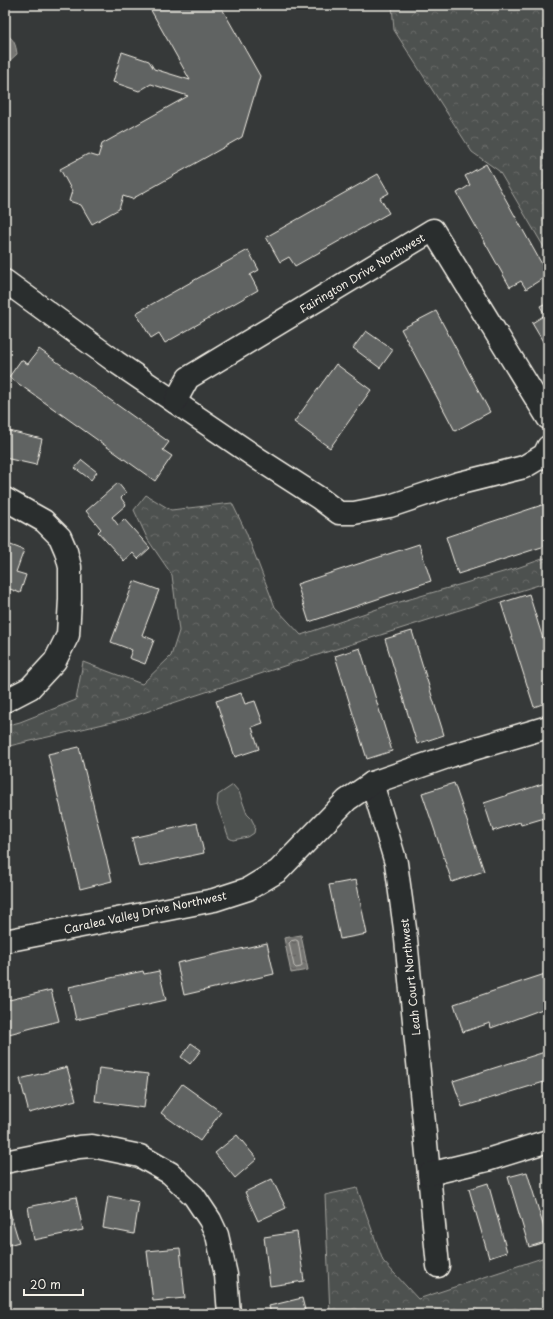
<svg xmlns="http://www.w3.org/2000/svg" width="553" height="1319" font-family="'Playpen Sans',sans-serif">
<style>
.forest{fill:url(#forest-crowns);stroke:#a1a19c}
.park{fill:#4e514f;stroke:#a1a19c}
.water{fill:url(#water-ripples);stroke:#a8a7a1}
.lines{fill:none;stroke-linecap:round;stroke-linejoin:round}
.shore{stroke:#c1bfb9;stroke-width:1}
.building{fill:#616362;stroke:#f4f1e8}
.street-casing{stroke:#f4f1e8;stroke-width:25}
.street{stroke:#2a2d2e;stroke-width:22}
.labels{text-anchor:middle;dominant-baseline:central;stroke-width:3;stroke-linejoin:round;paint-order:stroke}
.street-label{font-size:11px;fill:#f4f1e8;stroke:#2a2d2e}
</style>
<defs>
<pattern id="forest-crowns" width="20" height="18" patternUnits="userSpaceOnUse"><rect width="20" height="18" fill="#4e514f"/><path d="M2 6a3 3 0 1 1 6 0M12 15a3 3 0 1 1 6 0" fill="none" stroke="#686a68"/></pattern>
<pattern id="water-ripples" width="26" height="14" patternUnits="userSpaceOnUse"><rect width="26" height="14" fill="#757572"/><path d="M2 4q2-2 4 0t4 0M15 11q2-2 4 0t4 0" fill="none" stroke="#5f5e5c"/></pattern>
</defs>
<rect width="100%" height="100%" fill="#363939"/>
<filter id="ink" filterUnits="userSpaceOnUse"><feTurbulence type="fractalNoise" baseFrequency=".025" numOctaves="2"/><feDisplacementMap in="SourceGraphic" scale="8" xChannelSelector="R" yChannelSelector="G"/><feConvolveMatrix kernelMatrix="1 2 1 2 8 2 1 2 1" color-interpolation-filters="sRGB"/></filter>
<g filter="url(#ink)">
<g class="forest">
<path d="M392,5h156v249l-49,-83 -27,-19 -78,-122z"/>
<path d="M146,495l25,15 61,-7 14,29 29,75 26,28 85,-29 131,-38 31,-11v25l-240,76 -183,61 -120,28v-21l15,-4 56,-22 7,-38 59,22 29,-28 8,-25 -7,-56 -24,-35 -14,-30z"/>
<path d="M357,1188l26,73 35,38 130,-43v58h-218l-5,-119z"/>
</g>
<path class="park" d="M233,785l6,7 8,22 4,4 4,8 -1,7 -6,4 -15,3 -4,-2 -12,-33 1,-10z"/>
<g class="water">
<path d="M5,35c9,2 11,11 12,19l-12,11z"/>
<path d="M301,935l7,35 -17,3 -7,-35z"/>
</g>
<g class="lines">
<path class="shore" d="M296,940l2,1 4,24 -1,2 -5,1 -2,-2 -5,-23 2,-2z"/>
</g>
<g class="building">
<path d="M148,5h72l40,71 -18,61 -110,62 -9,-3 -4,13 -27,15 -11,-19 -12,-4 3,-10 -12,-22 28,-15 10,3 4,-13 86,-48 -37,-12 -12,7 -26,-9 9,-30 27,9 5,8 36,11z"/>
<path d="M486,164l62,111 -22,14 -5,-8 -11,6 -53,-94 13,-8 -5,-9z"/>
<path d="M378,174l11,19 -9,5 9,15 -94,53 -6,-9 -9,5 -14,-25z"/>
<path d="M248,250l11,20 -9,5 8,15 -93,53 -6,-10 -8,5 -15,-25z"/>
<path d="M548,302v48l-16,-27 13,-8 -5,-9z"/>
<path d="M436,311l54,101 -35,19 -54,-102z"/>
<path d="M366,331l27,19 -13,18 -27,-20z"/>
<path d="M39,349l130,93 -6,8 9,6 -17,25 -146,-104 12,-17 7,4z"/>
<path d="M336,364l35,26 -41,58 -36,-26z"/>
<path d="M5,430l37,9 -6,26 -31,-7z"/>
<path d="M82,460l15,12 -6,8 -16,-12z"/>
<path d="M118,483l8,10 -5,5 5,7 -14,12 6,8 6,-6 26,29 -12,11 -5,-6 -9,8 -26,-29 3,-3 -15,-18z"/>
<path d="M548,503v42l-90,29 -12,-37z"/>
<path d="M5,536l5,2 -2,6 16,6 -8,22 10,3 -6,18 -10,-4 -3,8h-2z"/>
<path d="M419,544l12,37 -122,41 -12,-38z"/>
<path d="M134,581l25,9 -17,45 12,5 -9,24 -16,-6 3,-8 -21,-8z"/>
<path d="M529,594l19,61v47l-14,5 -33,-104z"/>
<path d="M412,631l32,104 -27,9 -32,-105z"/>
<path d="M360,648l32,103 -25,8 -32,-103z"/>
<path d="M241,693l4,11 10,-3 8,22 -11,4 7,22 -24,8 -19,-56z"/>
<path d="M79,747l33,134 -32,8 -32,-135z"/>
<path d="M548,782v35l-27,8 -1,-3 -27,9 -9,-28z"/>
<path d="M454,783l30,88 -32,11 -30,-89z"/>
<path d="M197,823l7,30 -65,14 -7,-29z"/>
<path d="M356,880l11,54 -27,5 -11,-54z"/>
<path d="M267,943l7,31 -90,21 -7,-32z"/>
<path d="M143,971l1,3 15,-3 7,29 -90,20 -7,-33z"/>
<path d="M548,973v34l-57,21 -1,-5 -27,9 -9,-28z"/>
<path d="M51,990l8,31 -54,14v-34z"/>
<path d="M191,1043l10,7 -11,14 -9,-7z"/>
<path d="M548,1051v34l-3,1 -1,-4 -82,25 -9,-26z"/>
<path d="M67,1067l9,33 -47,13 -9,-34z"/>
<path d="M99,1068l49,6 -4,34 -49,-7z"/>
<path d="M182,1084l39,28 -21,29 -39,-28z"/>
<path d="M5,1098l3,18 -3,1z"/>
<path d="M237,1135l20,24 -22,19 -20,-25z"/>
<path d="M527,1172l21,69 -19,6 -21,-70z"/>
<path d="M272,1179l14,29 -28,13 -13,-29z"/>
<path d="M488,1183l19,69 -18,6 -20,-69z"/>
<path d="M108,1196l31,6 -5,32 -31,-6z"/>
<path d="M76,1197l7,33 -49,10 -6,-33z"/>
<path d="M9,1209l10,33 -14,4v-36z"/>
<path d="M297,1232l7,49 -34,5 -6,-49z"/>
<path d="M180,1248l5,50 -32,3 -6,-50z"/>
<path d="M302,1298l4,16h-35l-2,-8z"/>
</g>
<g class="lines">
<defs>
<g id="street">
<path d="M5,281l111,81 144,98 59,38 20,15h15l36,-7 66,-22 68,-17 20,-12 4,-8"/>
<path d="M175,402l13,-24 245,-148 115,188"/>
<path d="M5,499l39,22 16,16 6,14 4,16v32l-2,36 -13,26 -25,27 -25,13"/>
<path d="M372,783l24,80 9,66 33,337"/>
<path d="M5,941l209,-41 34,-11 30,-18 69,-71 25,-17 81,-28 95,-28"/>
<path d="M5,1162l74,-15 13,-1 48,10 30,17 24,23 16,24 7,15 9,40 3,39"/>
<path d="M429,1174l58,-14 61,-19"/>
</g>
</defs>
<use href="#street" class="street-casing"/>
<use href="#street" class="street"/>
</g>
</g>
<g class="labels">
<g class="street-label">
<text transform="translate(362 273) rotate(-31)">Fairington Drive Northwest</text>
<text transform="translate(145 912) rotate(-12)">Caralea Valley Drive Northwest</text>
<text transform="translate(410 977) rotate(-96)">Leah Court Northwest</text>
</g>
</g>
<rect width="553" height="1319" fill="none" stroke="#2a2d2e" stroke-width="20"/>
<rect x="10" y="10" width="533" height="1299" fill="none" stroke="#f4f1e8" stroke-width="1.5" filter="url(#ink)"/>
<path d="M24 1289v6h59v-6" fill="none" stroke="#f4f1e8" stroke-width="2"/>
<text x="30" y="1289" font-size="12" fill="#f4f1e8" stroke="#2a2d2e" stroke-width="3" paint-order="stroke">20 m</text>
</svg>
